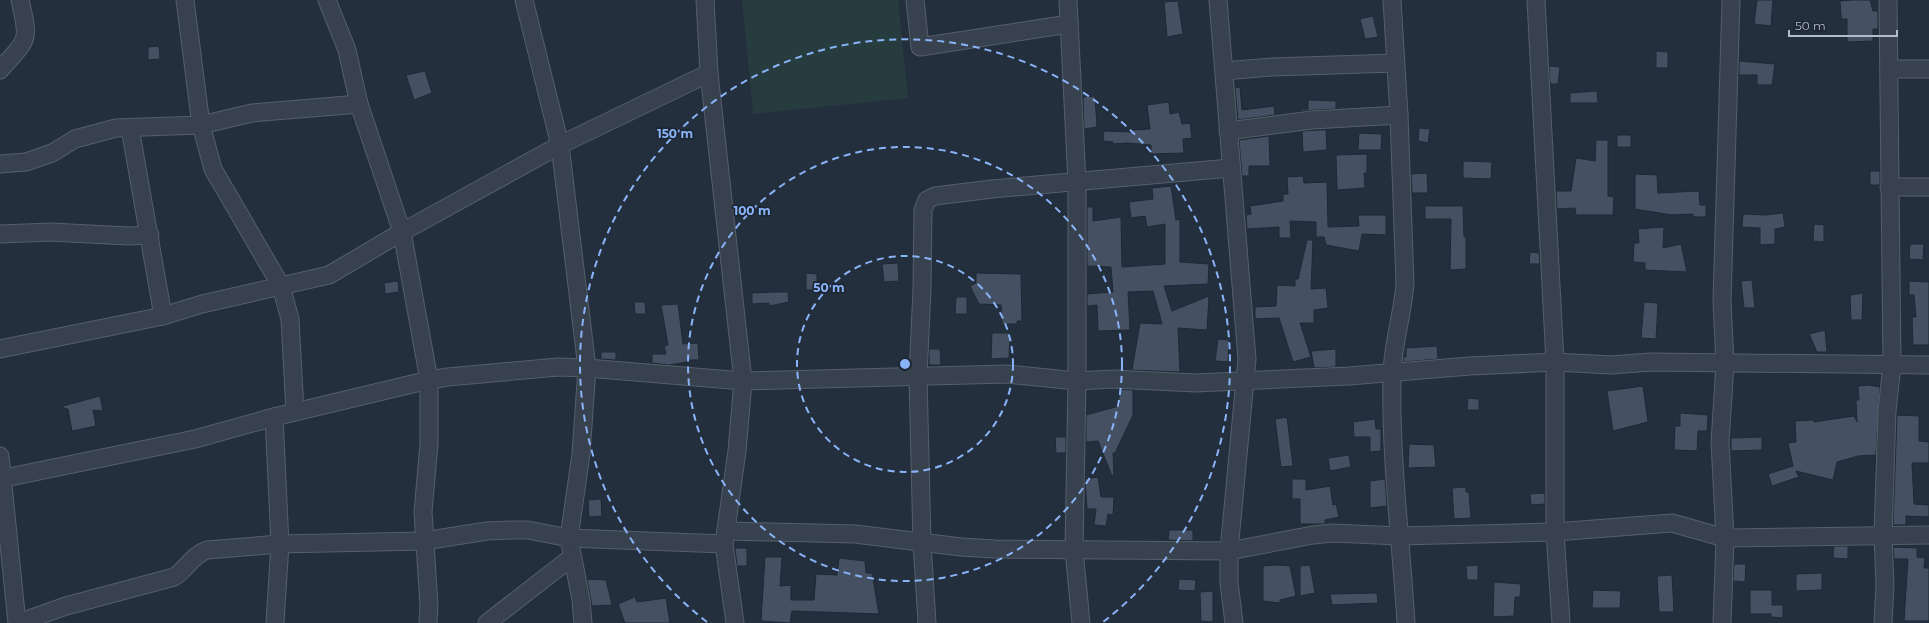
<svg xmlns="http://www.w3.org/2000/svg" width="1929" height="623" font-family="Montserrat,sans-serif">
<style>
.green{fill:#263c3f}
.building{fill:#455162;stroke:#1f2835}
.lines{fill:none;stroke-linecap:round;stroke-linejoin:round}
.minor-casing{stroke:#565f6c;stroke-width:19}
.minor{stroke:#38414e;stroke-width:17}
.ring{fill:none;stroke:#8ab4f8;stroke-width:2;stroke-dasharray:7 5}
.centre{fill:#8ab4f8;stroke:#1d2633;stroke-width:2}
.ring-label{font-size:12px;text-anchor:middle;font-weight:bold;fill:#8ab4f8;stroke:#1d2633;stroke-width:3.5;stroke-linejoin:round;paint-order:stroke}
</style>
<rect width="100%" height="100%" fill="#242f3e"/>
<path class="green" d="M742,0h156l10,98 -155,16z"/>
<g class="building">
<path d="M1757,0h16l-2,26 -17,-2z"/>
<path d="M1852,0h18l3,11h5v18h-5v12l-26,1v-23h-5l-1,-3 -1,-15z"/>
<path d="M1178,1l5,33 -16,3 -3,-35z"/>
<path d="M1373,16l5,21 -13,2 -5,-20z"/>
<path d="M159,46l1,13 -12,1v-13z"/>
<path d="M1656,51l12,1v16h-12z"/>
<path d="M1739,61l36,3 -3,21h-15v-10h-18z"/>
<path d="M1549,66l11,1 -2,17h-8z"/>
<path d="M425,71l7,22 -18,7 -8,-25z"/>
<path d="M1240,87l2,23 32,-4 1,9 -37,5 -3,-32z"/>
<path d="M1597,91l1,12h-28v-10z"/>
<path d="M1095,96l2,31 -13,2 -1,-32z"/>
<path d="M1308,100l28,1v8l-35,2 -1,-2h8z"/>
<path d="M1169,102l1,12 9,-2 3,12 8,-1 2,15 -9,1 1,14 -33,1v-9l-24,-2 -14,1v-2l-10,-1 1,-10 28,1v-2l18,-1 -3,-24z"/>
<path d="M1419,128l11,1 -2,14 -10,-2z"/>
<path d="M1337,129l-11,1 1,20 -24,2 -1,-21z"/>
<path d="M1359,133l23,1 -1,16h-23z"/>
<rect x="1617" y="135" width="14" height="12"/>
<path d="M1269,136l1,30h-21v10h-7l-3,-36z"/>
<path d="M1596,140h12v56l6,1 -1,18h-37l-1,-7 -18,1 -1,-18h15l5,-33 19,3z"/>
<path d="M1367,154v19h-3l1,15 -28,2 -1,-35z"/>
<path d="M1463,161l29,1 -1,17 -28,-1z"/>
<rect x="1870" y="171" width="10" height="14"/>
<path d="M1427,173l1,20h-16l-1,-19z"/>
<path d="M1635,174l22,1 1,18 41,-2 1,14h6v12h-13v-3l-21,1 -37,-6z"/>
<path d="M1303,176l1,7 23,-1 1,45 31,-1 -1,-11h28v20l-24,-1 -3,17 -33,-6 -2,-8h-8v-15l-26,-1 1,17h-12v-11l-32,2 -1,-14 5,-1 -1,-8 33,-5v-7h5l-1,-17z"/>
<path d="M1171,186l5,34 4,-1v43l29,2 -1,20 -44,2 8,25 37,-15 -2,34 -29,-2 2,44 -48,-2 8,-47 22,1 -9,-33 -25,1 2,38 -32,1 -1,-26 -10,1v-12l26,-2 -2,-25 -24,-1v-59h6v14l28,-4 1,50 43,-3v-40l-18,3 -2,-11 -14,2 -2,-16 24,-3 -1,-11z"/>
<path d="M1425,206h38l1,31h2v32l-16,1 1,-51h-26z"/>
<path d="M1783,213l2,14 -10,2v15l-15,1v-17l-18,-1 1,-13 23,1z"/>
<path d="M1814,224l10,1v17l-11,-1z"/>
<path d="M1664,227l-1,21 18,-4 6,28 -42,-2v-7l-12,-1 1,-19h5l-1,-14z"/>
<path d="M1307,240h6l-2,49 15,-1 2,20 -14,2v13h-14l11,34 -18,5 -14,-44 -24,1v-12l21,-1 1,-21 18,1v-7h3z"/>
<path d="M1910,244h14l-1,16 -14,-1z"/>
<path d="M1530,252l9,1 1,11h-11z"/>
<path d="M898,263l1,18 -15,1 -2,-18z"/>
<path d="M806,273l11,1v16h-11z"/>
<path d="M976,273l45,1 1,47h-5v3h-15l-1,-19 -22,-1 -9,-18 6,-3z"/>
<path d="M1752,280l3,28h-11l-3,-27z"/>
<path d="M398,281l1,11 -14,2 -1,-11z"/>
<path d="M1909,281l20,1v63h-16l-1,-28h4l-2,-22h-5z"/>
<path d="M774,292h14l1,10 -20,4v-3l-17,1v-11z"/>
<path d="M1863,293l-1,27h-11l-1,-25z"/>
<path d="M956,297h11v17h-12z"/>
<path d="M634,302h11l1,12h-11z"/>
<path d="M1644,302l14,1 -2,36 -15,-1z"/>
<path d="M678,304l5,40 15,-1 1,17h-12v2l-18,3 -17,-2v-9h14l-2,-8 4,-1 -7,-40z"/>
<path d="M1825,330l2,22h-10l-8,-18z"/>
<path d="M992,333h18l-1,25 -18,1z"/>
<path d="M1218,339l11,1 -1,22 -13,-1z"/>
<path d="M1437,346l1,13 -35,3v-5h3v-9z"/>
<path d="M929,349h11l1,16h-12z"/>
<path d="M1336,349v18l-22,1 -3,-17z"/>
<path d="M601,352h15v8l-15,-1z"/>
<path d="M1868,385l12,2 -5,83v-15l-17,1 -21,6 -4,18 -37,-9 3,6 -27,9 -4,-12 25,-8 -5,-23 8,-1 -1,-21 19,-1v2l40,-6 3,6 -1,-22h3l-1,-14z"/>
<path d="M1643,386l5,36 -35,9 -6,-40z"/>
<path d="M1119,389l14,1v25l-18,38h-2l1,23h-2l-14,-35 -12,1v-27l33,-9z"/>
<path d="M100,396l3,15 -10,-1 3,16 -24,5 -4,-22 -4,-1 -1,-2z"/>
<path d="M1468,398l11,1v11h-12z"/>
<path d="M1680,413l28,2 -1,16h-9l-1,20 -23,-1 1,-24h5z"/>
<path d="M1897,415l22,1v25l10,1v21h-17l2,41 15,1v12l-23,-1v9h-13z"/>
<path d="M1287,417l6,49 -12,1 -6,-48z"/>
<path d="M1375,419l1,10h5v22l-11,1v-15h-16l-1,-15z"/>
<path d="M1055,437h11v16h-10z"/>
<path d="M1762,437v13l-31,1v-13z"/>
<path d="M1409,444l25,1 2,22 -28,1z"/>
<path d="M1349,455l2,12 -21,4 -2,-13z"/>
<path d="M1098,477l3,20h13l-1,18 -5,-1 -2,12 -12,-1 2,-16h-9l-2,-30z"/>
<path d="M1292,479h14v11l24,-4 3,19 3,-1 3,13 -14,3v4h-25v-25h-8z"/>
<path d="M1385,479l2,27 -17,2v-27z"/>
<path d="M1466,487v5h3l2,26 -17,1 -2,-31z"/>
<path d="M1545,493v11l-14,1 -1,-11z"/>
<path d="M601,499l1,17 -13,1 -1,-17z"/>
<path d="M1169,530h24v11l-25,-1z"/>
<path d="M1834,546h14v13l-15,-1z"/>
<path d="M1893,547l24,1v9l8,1 -1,10h5v53h-25l4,-62h-14z"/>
<path d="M735,548h12v18h-10z"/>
<path d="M765,557h17l-2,29 11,-1v15h23l2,-26 21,1 2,-17 26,3 1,12h6l7,41 -87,-3 -2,12 -29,-2z"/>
<path d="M1734,564h12l-1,18 -12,-1z"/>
<path d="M1277,565l13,1 6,30 -16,4v3l-17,-2v-35z"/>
<path d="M1310,565l5,28 -15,3v-30z"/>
<path d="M1478,565v15h-11l-1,-14z"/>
<path d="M1822,573v17l-26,1v-17z"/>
<path d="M1672,575l2,37h-15l-2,-36z"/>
<path d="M587,579l19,1 6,25 -20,1z"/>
<path d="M1179,579l17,1 -1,11 -17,-1z"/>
<path d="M1494,582l27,2 -1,13h-5l-1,19 -21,1z"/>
<path d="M1593,590l28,1 -1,17h-28z"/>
<path d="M1750,590h22v15h11v13l-12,-1v-3h-21z"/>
<path d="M1213,591v31l-12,-1 -1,-29z"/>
<path d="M1377,593l1,10 -46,2 -2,-11z"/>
<path d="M635,597l2,5 29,-4 4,25h-45l-7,-19z"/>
</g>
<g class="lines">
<defs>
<g id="minor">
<path d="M185,0l16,125 12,44 68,117 9,33 5,93"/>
<path d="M327,0l20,50 12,54 43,128 27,148v64l-6,68 6,94 -1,17"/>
<path d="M524,0l36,145 27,223 -6,86 -12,84 12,62 2,23"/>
<path d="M705,0l4,73 34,308 -6,70 -13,93 11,79"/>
<path d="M915,0l5,47 149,-23"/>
<path d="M1068,0l9,183v198l-3,169 7,73"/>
<path d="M1218,0l29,359 -18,192v32l5,40"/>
<path d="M1392,0l7,115 6,168c-2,30 -12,60 -13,90 -2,83 9,167 14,250"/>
<path d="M1536,0l19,362v170l6,91"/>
<path d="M1889,69h40"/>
<path d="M0,70c28,-32 30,-27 20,-70"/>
<path d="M1224,71l48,-4 123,-4"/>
<path d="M130,128l33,188"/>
<path d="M1228,131l84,-11 87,-5"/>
<path d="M0,164l26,-2 26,-9 23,-14 41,-11 85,-3 51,-12 107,-9"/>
<path d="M1889,187h40"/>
<path d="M0,234l51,-2 77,4 22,-1"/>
<path d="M0,349l163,-33 39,-12 127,-29 73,-43 158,-87 149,-72"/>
<path d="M274,417l6,127 -5,79"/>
<path d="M0,456l17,167"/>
<path d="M0,479l195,-40 79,-22 155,-37 19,-3 110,-10 29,1 156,13 264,-7 70,7 36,-2 83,4 153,-7 121,-10 85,-4 56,3 40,-3 278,3"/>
<path d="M726,531l129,3 106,13 34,2 234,2 84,-16 20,-2 67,3 155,-4 117,-9 53,15 204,-3"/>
<path d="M18,623l48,-17 108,-29c13,-8 18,-22 33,-27l73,-6 144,-3 63,-10 25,-1h16l41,8 155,6"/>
<path d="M487,623l85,-66"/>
<path d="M927,623l-5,-80 -4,-167 4,-87 1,-79 4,-10 8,-4 57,-7 239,-21"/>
<path d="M1722,623l3,-85 -5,-96 5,-78 -3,-63 9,-301"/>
<path d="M1883,623l2,-38 -2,-49 4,-125 5,-46 -4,-365"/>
</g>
</defs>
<use href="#minor" class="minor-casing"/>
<use href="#minor" class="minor"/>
</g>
<g class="ring">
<circle cx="905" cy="364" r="108"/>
<circle cx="905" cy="364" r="217"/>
<path d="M707 622A325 325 0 1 1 1103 622"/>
</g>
<circle cx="905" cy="364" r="6" class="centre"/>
<g class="ring-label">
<text x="675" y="138">150 m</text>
<text x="752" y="215">100 m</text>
<text x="829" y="292">50 m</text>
</g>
<path d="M1789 30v6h108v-6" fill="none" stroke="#b4bcc9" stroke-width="2"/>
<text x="1795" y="30" font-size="12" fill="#b4bcc9" stroke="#1d2633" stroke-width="3" paint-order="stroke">50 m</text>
</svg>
